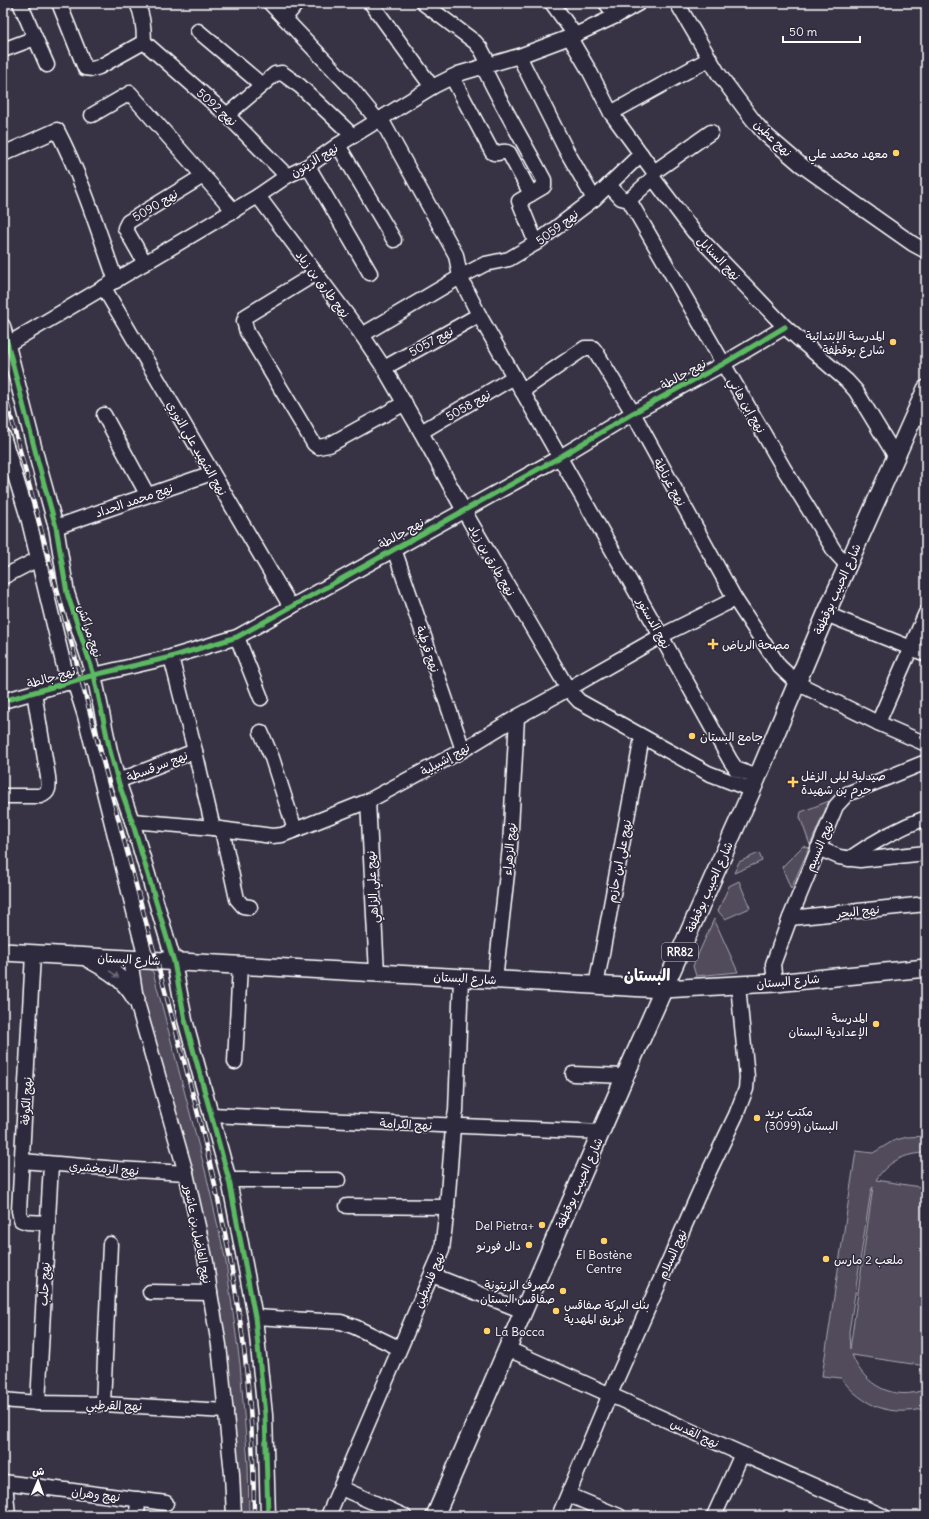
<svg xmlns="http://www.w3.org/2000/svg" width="929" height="1519" font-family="Delius,'Playpen Sans Arabic',sans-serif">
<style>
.green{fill:#514c5c;stroke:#a8a6ae;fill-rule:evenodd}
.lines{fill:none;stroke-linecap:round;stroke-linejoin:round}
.minor-casing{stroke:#fff;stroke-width:17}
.major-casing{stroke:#fff;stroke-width:20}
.minor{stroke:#2f2a3d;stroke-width:14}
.major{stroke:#2f2a3d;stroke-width:17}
.rail-casing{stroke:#fff;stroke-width:4.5}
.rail{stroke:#2f2a3d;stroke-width:3;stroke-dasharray:9;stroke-linecap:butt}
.cycleway-casing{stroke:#2f2a3d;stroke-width:8}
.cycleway{stroke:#5cba63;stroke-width:5}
.oneway{fill:#6d6a77}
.poi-dot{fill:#ffd166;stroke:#2f2a3d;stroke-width:1.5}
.labels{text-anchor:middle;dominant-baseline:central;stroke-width:3;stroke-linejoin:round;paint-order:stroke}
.shield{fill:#2f2a3d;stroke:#c1bfc5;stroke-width:1}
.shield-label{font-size:11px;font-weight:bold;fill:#fff}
.street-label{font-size:12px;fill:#fff;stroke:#2f2a3d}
.poi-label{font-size:12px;fill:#fff;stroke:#2f2a3d;text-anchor:start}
.district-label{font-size:16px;font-weight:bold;fill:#fff;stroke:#2f2a3d}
</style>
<rect width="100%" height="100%" fill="#373345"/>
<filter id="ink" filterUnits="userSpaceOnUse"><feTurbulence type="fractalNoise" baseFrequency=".025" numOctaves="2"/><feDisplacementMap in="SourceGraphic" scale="8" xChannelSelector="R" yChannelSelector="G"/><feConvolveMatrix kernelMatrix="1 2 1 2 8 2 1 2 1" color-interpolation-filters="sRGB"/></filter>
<g filter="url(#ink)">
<g class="green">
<path d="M829,801l-19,44 -10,-28 1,-5z"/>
<path d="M803,846l6,2 -18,41 -9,-22z"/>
<path d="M759,853l3,8 -28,12 5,-11z"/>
<path d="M739,881l11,27 -25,11 -7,-8 11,-25z"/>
<path d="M714,919l24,53 -42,4 -3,-10z"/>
<path d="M140,968h8l5,4 53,202 20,88 14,102 8,100 1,52h-11l-8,-114 -94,-428z"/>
<path d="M926,1136v17c-21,0 -39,9 -50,27l50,8v178l-74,-11c12,31 43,47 74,34v19c-35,9 -63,-1 -85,-30l-19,-2 34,-225 17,2 20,-12 14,-4zM873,1187l-23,162 -1,-17 22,-142z"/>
</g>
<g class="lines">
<defs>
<g id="minor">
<path d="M20,3l27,62"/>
<path d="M59,3l26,65 8,1 6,-2 45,-25"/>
<path d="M137,3c6,12 7,25 7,39"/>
<path d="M270,3l82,86 26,32"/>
<path d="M371,3l61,84"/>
<path d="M423,3l52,39 6,7 8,15"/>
<path d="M552,3l23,32"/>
<path d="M606,3l10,13"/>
<path d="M677,3l41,70 35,47 12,14 35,30 56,40 57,40 13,7"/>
<path d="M285,18l12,-15"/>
<path d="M198,31l64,54"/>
<path d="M570,38l20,34 21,41 43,59 -1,6 41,54 91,95 62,54 9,10 40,66"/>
<path d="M144,42l83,73 60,61"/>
<path d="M3,50l32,-12"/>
<path d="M519,56l46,92 29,51"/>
<path d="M483,66c18,39 41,76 61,114v6l-1,1 -24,14 17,42"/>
<path d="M452,77l40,75c5,4 11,-3 17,1l22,41"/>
<path d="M611,113l98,-54"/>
<path d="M92,115l38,-22 104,118"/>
<path d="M227,115l48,-41 7,-1 18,13 53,50"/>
<path d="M381,119l75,136 4,22 19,38 182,321 69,124 6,9 22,8"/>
<path d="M338,145l56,95"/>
<path d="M3,154l54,-24c25,48 41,100 59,151"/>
<path d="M308,166l62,107"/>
<path d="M654,172l57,-40"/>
<path d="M609,185l12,13 8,2 155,269 51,83 12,13"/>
<path d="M258,196l104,139 22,33 37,64 43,79 104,178 11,12 129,72 44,17"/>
<path d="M629,200l24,-22"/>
<path d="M145,263l-20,-35 3,-6 75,-46"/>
<path d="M315,274l-69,42 -2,5 3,11 67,112 4,3 11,-2 76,-42"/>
<path d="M104,288l187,319"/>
<path d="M3,326l35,136 18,65 11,66 27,82 16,76 8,30 14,40 42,141 11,58 44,160 26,137 10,98 3,101"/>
<path d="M362,335l98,-58 25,-13 24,-5 27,-16 58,-44 47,-45"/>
<path d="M3,347l255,-151 29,-20 21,-10 30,-21 94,-58 26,-13 61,-18 56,-21 41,-19 23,-13"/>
<path d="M384,368l95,-53"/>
<path d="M522,391l63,-43h8l3,4 37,61 102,186 44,67 18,17 81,40 48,21"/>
<path d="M104,415l43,79"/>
<path d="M421,432l93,-55"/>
<path d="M3,436l26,85 39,162"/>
<path d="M56,527l156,-54"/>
<path d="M394,549l69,201"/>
<path d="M3,577l35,-18"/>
<path d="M826,614l100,40"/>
<path d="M237,637l24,61"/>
<path d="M171,657l24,94 18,77"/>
<path d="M74,681l11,35 61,243"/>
<path d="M3,701l91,-26 77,-18 66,-20 323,-180 73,-44 90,-49 62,-37"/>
<path d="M878,723l48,-110"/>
<path d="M261,732l11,26 23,72"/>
<path d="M118,781l77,-30"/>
<path d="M3,796h37c10,-3 9,-10 8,-19l-14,-85"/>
<path d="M368,801l9,172"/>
<path d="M132,821l81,7 59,8 10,-1 13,-5 73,-29 95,-51 54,-33 51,-28 93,-53 74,-37"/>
<path d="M222,830l15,69 6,7 7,1"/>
<path d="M818,848l21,9 21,3 66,-7"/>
<path d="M849,859c24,-17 49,-31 77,-41"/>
<path d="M790,918l136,-14"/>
<path d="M33,954l-14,257 2,9 6,2 21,1"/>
<path d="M130,959l6,40 50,174 20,89 4,31 9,52 13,129 2,42"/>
<path d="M495,980l15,-133 7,-130"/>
<path d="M775,983l-2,-19 17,-46 46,-112 11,-12 79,-32"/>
<path d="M596,986l46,-249"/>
<path d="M235,1062l5,-97"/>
<path d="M573,1074l52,2"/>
<path d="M211,1115l391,17"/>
<path d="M22,1161l96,8 68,4"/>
<path d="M229,1180h109"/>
<path d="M347,1206l100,1"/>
<path d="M432,1275l91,36"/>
<path d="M150,1292l60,1"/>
<path d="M255,1317l86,5 14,5 44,21"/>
<path d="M508,1349l234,105 141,62"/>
<path d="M3,1400l35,3 65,1 123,7"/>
<path d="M38,1403l13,-239"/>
<path d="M103,1404l7,-160"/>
<path d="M3,1482l163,21"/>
<path d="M5,1482l3,34"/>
<path d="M341,1488l63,28"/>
<path d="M569,1495l50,21"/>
<path d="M137,1516l1,-17"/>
<path d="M328,1516l114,-266 5,-43 6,-80 3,-16 5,-133"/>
<path d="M559,1516l51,-122 93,-210 33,-69 10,-26 1,-12 -9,-92"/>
<path d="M714,1516l28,-62"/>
</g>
<g id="major">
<path d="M3,952l660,37 112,-6 151,-15"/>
<path d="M89,959c20,11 35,19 47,40"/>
<path d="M435,1516l190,-440 127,-286 74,-176 100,-225"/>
</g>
</defs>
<use href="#minor" class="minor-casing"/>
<use href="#major" class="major-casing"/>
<use href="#minor" class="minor"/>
<use href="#major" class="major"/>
<defs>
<path id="rail" d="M3,387c47,174 93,349 140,524 35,129 74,258 94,390 12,71 17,143 17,215"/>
</defs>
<use href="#rail" class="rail-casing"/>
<use href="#rail" class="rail"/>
<defs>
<g id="cycleway">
<path d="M3,326l35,136 18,65 11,66 27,82 16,76 8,30 14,40 42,141 11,58 44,160 26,137 10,98 3,101"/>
<path d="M3,701l91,-26 77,-18 66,-20 323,-180 73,-44 90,-49 62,-37"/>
</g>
</defs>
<use href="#cycleway" class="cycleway-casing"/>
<use href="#cycleway" class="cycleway"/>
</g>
<defs><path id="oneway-solid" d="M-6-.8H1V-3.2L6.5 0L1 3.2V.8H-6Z"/></defs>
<use class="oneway" href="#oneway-solid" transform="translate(114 974) rotate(35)"/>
</g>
<g class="poi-dot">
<circle cx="896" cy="153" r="4"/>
<circle cx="893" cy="342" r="4"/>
<path d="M711 638h4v4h4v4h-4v4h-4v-4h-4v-4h4z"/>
<circle cx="692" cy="736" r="4"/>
<path d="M791 776h4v4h4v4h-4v4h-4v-4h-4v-4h4z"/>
<circle cx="876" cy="1024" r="4"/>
<circle cx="757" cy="1118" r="4"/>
<circle cx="542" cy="1225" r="4"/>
<circle cx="604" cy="1241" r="4"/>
<circle cx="529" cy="1245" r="4"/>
<circle cx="826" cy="1259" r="4"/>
<circle cx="563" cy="1291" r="4"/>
<circle cx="556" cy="1311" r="4"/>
<circle cx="487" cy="1331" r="4"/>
</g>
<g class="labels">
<rect class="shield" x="662" y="943" width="36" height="18" rx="3"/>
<g class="shield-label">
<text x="680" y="952">RR82</text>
</g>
<g class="street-label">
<text transform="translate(217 107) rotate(42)">نهج 5092</text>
<text transform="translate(773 138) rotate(44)">نهج عطين</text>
<text transform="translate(314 160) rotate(-31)">نهج الزيتون</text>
<text transform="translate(155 205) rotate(-31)">نهج 5090</text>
<text transform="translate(557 227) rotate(-37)">نهج 5059</text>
<text transform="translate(719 258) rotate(46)">نهج السنابل</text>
<text transform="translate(323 284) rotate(53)">نهج طارق بن زياد</text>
<text transform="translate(431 341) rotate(-29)">نهج 5057</text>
<text transform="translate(683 374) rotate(-29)">نهج جالطة</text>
<text transform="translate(468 405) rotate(-30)">نهج 5058</text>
<text transform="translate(747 405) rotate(60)">نهج إبن هاني</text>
<text transform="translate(197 448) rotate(60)">نهج الشهيد علي النوري</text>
<text transform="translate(670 482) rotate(61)">نهج غرناطة</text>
<text transform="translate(134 500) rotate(-19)">نهج محمد الحداد</text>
<text transform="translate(401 533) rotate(-29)">نهج جالطة</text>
<text transform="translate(492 560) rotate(60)">نهج طارق بن زياد</text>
<text transform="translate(837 589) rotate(-66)">شارع الحبيب بوقطفة</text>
<text transform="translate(654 623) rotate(61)">نهج الدستور</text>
<text transform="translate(90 631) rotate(72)">نهج مراكش</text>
<text transform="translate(428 649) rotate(71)">نهج قرطبة</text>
<text transform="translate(51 677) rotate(-16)">نهج جالطة</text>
<text transform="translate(445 759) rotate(-29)">نهج إشبيلية</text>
<text transform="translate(157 766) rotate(-21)">نهج سرقسطة</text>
<text transform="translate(819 846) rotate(-67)">نهج النسيم</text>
<text transform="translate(509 849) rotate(-85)">نهج الزهراء</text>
<text transform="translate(619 861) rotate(-79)">نهج علي ابن حازم</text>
<text transform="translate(372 887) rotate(-93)">نهج علي الزاهي</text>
<text transform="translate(709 887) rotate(-66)">شارع الحبيب بوقطفة</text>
<text transform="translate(858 911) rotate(-6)">نهج البحر</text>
<text transform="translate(129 959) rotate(3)">شارع البستان</text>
<text transform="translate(465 978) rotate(3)">شارع البستان</text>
<text transform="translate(788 981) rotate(-5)">شارع البستان</text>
<text transform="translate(26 1101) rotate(-87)">نهج الكوفة</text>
<text transform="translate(406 1124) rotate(3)">نهج الكرامة</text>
<text transform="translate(104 1168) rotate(4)">نهج الزمخشري</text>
<text transform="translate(579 1183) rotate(-66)">شارع الحبيب بوقطفة</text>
<text transform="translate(198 1234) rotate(79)">نهج الفاضل بن عاشور</text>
<text transform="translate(672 1254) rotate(-66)">نهج السلام</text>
<text transform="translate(429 1280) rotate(-67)">نهج فلسطين</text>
<text transform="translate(44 1284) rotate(-87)">نهج حلب</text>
<text transform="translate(114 1405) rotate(2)">نهج القرطبي</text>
<text transform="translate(695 1433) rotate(25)">نهج القدس</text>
<text transform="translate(96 1494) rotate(7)">نهج وهران</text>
</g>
<g class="poi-label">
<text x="888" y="153" text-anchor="end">معهد محمد علي</text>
<text x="885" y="335" text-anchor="end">المدرسة الإبتدائية<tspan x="885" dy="14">شارع بوقطفة</tspan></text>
<text x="722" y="644">مصحة الرياض</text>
<text x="700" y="736">جامع البستان</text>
<text x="801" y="775">صيدلية ليلى الزغل<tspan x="801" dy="14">حرم بن شهيدة</tspan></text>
<text x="868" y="1017" text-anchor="end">المدرسة<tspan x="868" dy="14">الإعدادية البستان</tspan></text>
<text x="765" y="1111">مكتب بريد<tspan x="765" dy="14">البستان (3099)</tspan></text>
<text x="534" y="1225" text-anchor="end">Del Pietra+</text>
<text x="521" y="1245" text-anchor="end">دال فورنو</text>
<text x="604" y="1254" text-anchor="middle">El Bostène<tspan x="604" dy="14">Centre</tspan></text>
<text x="834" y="1259">ملعب 2 مارس</text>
<text x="555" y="1284" text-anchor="end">مصرف الزيتونة<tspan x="555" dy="14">صفاقس البستان</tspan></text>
<text x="564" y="1304">بنك البركة صفاقس<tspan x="564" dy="14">طريق المهدية</tspan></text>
<text x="495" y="1331">La Bocca</text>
</g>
<g class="district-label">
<text x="647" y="975">البستان</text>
</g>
</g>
<rect width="929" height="1519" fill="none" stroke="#2f2a3d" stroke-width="16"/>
<rect x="8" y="8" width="913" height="1503" fill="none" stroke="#fff" stroke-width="1.5" filter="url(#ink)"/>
<g transform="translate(38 1481) rotate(2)" stroke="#2f2a3d" stroke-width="3" paint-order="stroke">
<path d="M0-3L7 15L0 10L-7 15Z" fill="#ffffff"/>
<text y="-6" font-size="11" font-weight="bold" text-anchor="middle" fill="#ffffff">ش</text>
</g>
<path d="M783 36v6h77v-6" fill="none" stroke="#ffffff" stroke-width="2"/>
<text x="789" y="36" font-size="12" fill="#ffffff" stroke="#2f2a3d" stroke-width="3" paint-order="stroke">50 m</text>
</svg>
